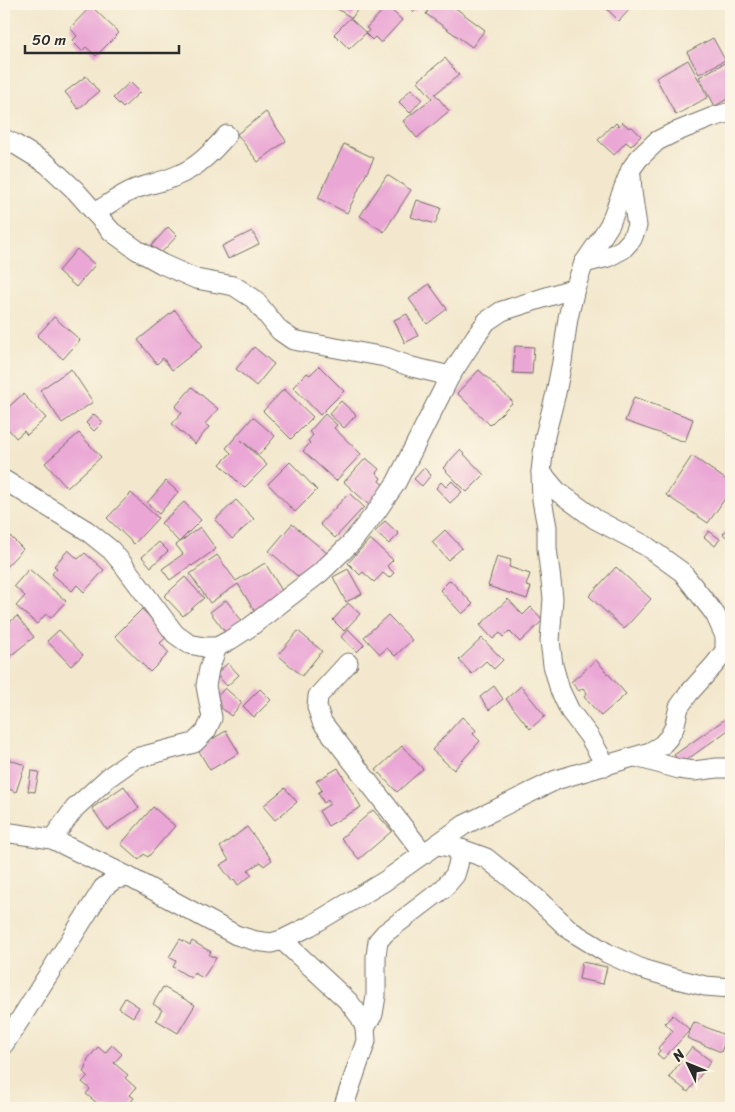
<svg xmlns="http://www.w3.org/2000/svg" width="735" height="1112" font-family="Sriracha,sans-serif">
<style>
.building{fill:#eaa6d5}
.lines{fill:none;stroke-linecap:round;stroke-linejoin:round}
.street-casing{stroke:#716d64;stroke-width:21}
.street{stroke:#fff;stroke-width:19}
</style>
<rect width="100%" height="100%" fill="#fcf5e5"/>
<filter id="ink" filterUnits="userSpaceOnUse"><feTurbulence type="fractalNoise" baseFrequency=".02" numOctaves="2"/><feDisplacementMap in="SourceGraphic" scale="10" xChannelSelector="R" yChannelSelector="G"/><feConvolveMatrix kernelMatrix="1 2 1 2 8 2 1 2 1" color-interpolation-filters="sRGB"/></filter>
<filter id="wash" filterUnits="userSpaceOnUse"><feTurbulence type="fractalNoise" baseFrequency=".0096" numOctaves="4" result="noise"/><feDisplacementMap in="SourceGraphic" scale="20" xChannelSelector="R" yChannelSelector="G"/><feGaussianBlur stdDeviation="1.12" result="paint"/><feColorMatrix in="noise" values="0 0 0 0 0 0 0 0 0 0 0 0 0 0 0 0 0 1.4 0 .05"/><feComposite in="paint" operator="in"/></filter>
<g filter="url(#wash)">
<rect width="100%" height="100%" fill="#f3e8ce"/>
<g id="blocks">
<g class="building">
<path d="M336,4h25l-9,14 -18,-11z"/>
<path d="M404,4h17l-7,8z"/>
<path d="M433,4h17l35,26 -13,17 -46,-33z"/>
<path d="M602,4h25l4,4 -12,13z"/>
<path d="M91,6l28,27 -23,23 -10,-9 -4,4 -10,-10 5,-5 -7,-8z"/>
<path d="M387,6l15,14 -21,23 -6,-6 -3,3 -6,-6 3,-4 -3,-2z"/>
<path d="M350,18l16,15 -17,16 -15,-15z"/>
<path d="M713,38l12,22 -26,14 -12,-22z"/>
<path d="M445,58l14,17 -24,19 14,17 -32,27 -14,-17 29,-23 -14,-17z"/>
<path d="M688,60l20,37 -32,18 -20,-37z"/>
<path d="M726,62l5,10v25l-16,9 -16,-29z"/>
<path d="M86,76l13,16 -21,17 -13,-17z"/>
<path d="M130,82l10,10 -17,16 -10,-10z"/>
<path d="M411,89l11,10 -12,14 -11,-11z"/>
<path d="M266,112l20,29 -28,21 -21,-28z"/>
<path d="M622,122l7,6 2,-2 10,10 -10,10 -5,-4 -12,13 -16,-15 13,-14 1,1 4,-4 3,3z"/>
<path d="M344,144l30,14 -27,55 -29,-15z"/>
<path d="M387,175l24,15 -27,42 -24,-16z"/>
<path d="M417,200l24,8 -6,16 -24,-7z"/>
<path d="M168,227l9,9 -17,18 -9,-8z"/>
<path d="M252,231l7,13 -31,15 -6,-13z"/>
<path d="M77,249l18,16 -19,22 -18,-16z"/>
<path d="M429,284l18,25 -20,15 -18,-25z"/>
<path d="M175,310l28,36 -31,24 -9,-12 -6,6 -19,-24z"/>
<path d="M407,314l11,22 -13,7 -11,-23z"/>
<path d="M54,317l26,23 -17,19 -26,-23z"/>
<path d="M515,346l19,1 -2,27 -19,-1z"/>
<path d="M254,347l20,17 -18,22 -20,-17z"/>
<path d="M319,366l25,25 -24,24 -27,-28 14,-14 3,2z"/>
<path d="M71,369l22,33 -31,21 -22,-33z"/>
<path d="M479,370l34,32 -23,23 -33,-32z"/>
<path d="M192,387l26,22 -13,15 4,3 -14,17 -23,-20 10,-11 -7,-6z"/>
<path d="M284,389l29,28 -22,22 -28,-28z"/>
<path d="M23,394l23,24 -19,17 -3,-4 -8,7 -12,-14v-13z"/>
<path d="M634,397l59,22 -8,23 -60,-21z"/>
<path d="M341,401l15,14 -12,13 -15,-14z"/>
<path d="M94,414l9,8 -9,9 -8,-8z"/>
<path d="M325,414l12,11 -3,3 27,26 -25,27 -33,-30 7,-8 -2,-2 5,-6 -4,-3z"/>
<path d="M253,417l22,19 -16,19 -18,-15 26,25 -23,23 -24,-24 11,-11 -5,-5z"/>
<path d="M79,433l22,24 -34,31 -22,-25z"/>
<path d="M460,450l24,25 -17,17 -24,-24z"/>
<path d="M692,456l39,27v7l-23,33 -42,-28z"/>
<path d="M366,458l13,11 -3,4 5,5 -2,3 7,6 -17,18 -25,-23z"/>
<path d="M290,462l27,28 -22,22 -27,-28z"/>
<path d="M424,468l7,7 -9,11 -8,-7z"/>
<path d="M166,481l12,11 -19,22 -12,-11z"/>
<path d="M452,481l10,11 -12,11 -14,-15 5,-6 5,5z"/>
<path d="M131,493l27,25 -24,26 -27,-26z"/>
<path d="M349,493l15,14 -29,31 -15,-14z"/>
<path d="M236,500l18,19 -22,20 -17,-19z"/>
<path d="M184,502l17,18 -22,22 -18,-19z"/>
<path d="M385,521l14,13 -10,10 -14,-12z"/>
<path d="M292,524l35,29 -24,28 -34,-30z"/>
<path d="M731,525v16l-8,-7z"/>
<path d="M200,527l16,22 -24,17 -1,-1 -21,15 -8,-11 21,-15 -7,-9z"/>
<path d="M445,530l17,18 -14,12 -16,-18z"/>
<path d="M709,531l11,8 -5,7 -11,-9z"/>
<path d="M7,533l16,16 -19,20v-32z"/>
<path d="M370,539l23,21 -6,6 7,7 -5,5 -6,-5 -9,9 -11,-10 -3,3 -12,-12z"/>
<path d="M159,542l9,9 -17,16 -9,-10z"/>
<path d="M68,550l10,9 7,-6 19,17 -20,22 -7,-7 -5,6 -20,-17 5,-6 -3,-2z"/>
<path d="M217,555l19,26 29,-18 19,31 -29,18 -17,-28 -28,19 -20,-29z"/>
<path d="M497,556l14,4 -2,7 21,7 -4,12 5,1 -4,12 -39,-13z"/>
<path d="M616,567l35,32 -27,30 -35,-33z"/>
<path d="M29,569l37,32 -15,17 -5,-4 -9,10 -21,-18 9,-10 -11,-10z"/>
<path d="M348,569l14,25 -16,8 -13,-25z"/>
<path d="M185,577l19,21 -21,18 -19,-20z"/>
<path d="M450,580l23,24 -11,10 -22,-24z"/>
<path d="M508,599l15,16 8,-8 12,13 -23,22 -11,-11 -6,6 -3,-4 -7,6 -13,-14z"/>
<path d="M226,600l16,21 -16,12 -16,-21z"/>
<path d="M348,603l12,11 -16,17 -11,-11z"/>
<path d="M142,609l26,27 -8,7 9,10 -19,19 -35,-36z"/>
<path d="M388,615l24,25 -17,16 -8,-8 -7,6 -16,-17z"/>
<path d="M17,616l17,21 -30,24v-34z"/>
<path d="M348,629l16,16 -7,7 -16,-15z"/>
<path d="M59,630l24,25 -12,11 -24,-25z"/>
<path d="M298,631l24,20 -20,25 -24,-21z"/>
<path d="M482,638l21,22 -9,9 -8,-8 -14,13 -13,-14z"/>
<path d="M596,660l30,34 -25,22 -17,-19 3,-4 -4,-5 -4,3 -8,-9z"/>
<path d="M228,663l11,12 -12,11 -11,-12z"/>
<path d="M494,686l9,13 -14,11 -9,-13z"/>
<path d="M521,686l24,30 -15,13 -24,-30z"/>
<path d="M225,688l17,15 -11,13 -18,-15z"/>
<path d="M260,689l11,11 -17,17 -11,-11z"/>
<path d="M731,715v13l-50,36 -7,-9z"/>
<path d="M462,717l14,13 -3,4 7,7 -26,29 -22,-20z"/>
<path d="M226,731l13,22 -29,17 -13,-22z"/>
<path d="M402,746l21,23 -26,23 -21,-22z"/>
<path d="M4,758l21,7 -9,27 -12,-5z"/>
<path d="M338,768l23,39 -33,19 -9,-15 11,-7 -2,-4 -4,3 -6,-10 4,-3 -6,-9z"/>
<path d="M31,771l8,1 -4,20 -7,-1z"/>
<path d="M124,786l15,22 -32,22 -15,-22z"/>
<path d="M285,788l12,14 -22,18 -12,-14z"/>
<path d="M153,807l22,19 -27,31 -4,-3 -5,6 -18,-16z"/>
<path d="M373,810l19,21 -33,28 -18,-21z"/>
<path d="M247,827l25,33 -8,6 -3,-4 -13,8 4,5 -14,10 -4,-6 -2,2 -12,-16 9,-5 -9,-13z"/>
<path d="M180,939l10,6 2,-4 19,11 -2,3 7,3 -13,20 -9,-5 -3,5 -18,-11 3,-6 -7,-4z"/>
<path d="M582,962l25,5 -4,17 -24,-5z"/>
<path d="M163,987l32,18 -17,28 -22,-13 6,-10 -9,-6z"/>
<path d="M125,998l14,9 -6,10 -14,-9z"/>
<path d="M673,1015l17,15 -27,29 -6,-5 3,-3 -2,-3 15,-17 -8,-8z"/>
<path d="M694,1022l33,14 -6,16 -34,-14z"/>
<path d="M112,1045l10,9 -8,9 14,12 -3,3 11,10 -6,7 4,3 -8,10h-23l-17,-14 4,-5 -8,-7 6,-6 -5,-4 4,-5 -2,-1 3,-5 -1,-1 11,-13 7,6z"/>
<path d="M692,1047l19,14 -23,31 -19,-15z"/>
</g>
</g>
</g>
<g filter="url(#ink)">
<use href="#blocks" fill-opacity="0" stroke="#716d64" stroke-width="1"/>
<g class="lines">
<defs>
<g id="street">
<path d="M4,139l9,4 34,21 28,26 37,42 25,18 25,14 34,15 38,7 20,13 26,32 13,9 92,17 27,10 38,9"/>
<path d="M95,213c13,-8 25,-18 40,-24 13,-5 28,-7 41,-13 21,-8 36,-24 51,-41"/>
<path d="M584,263l24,-6 15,-8 9,-10 5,-13 -5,-34 -1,-17"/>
<path d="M541,472l1,28 5,27v21l6,50 -3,43 3,24 7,25 10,21 19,25 17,30"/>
<path d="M4,480l82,50 25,20 11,13 53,71 14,10 15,3h13l13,-7 20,-13 70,-54 31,-30 25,-31 20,-29 54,-107 26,-40 11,-15 15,-10 73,-23"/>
<path d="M348,663l-30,33 -1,11 5,15 102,132"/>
<path d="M636,757l43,12 15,2 23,-3h14"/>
<path d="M4,832l48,7 77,38"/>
<path d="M52,839l23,-31 34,-31 27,-19 58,-15 12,-12 6,-13 -6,-32 3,-17 8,-22"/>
<path d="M437,845l24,4 25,9 50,40 35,33 36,22 35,16 31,9 32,8 26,2"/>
<path d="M282,940l67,62 12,16 4,10 1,13 -23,67"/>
<path d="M365,1028l8,-14 3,-18v-40l2,-15 7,-8 58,-44 12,-14 3,-10 3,-16"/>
<path d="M4,1044l17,-26 82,-130 12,-9 14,-2 107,58 20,6 15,2 11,-3 28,-14 75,-45 79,-56 92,-45 94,-28 12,-7 7,-8 5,-9 5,-21 10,-14 26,-29 10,-13v-15l-10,-22 -33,-42 -36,-26 -51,-27 -38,-28 -16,-19 4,-36 11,-43 6,-31 6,-44 7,-30 9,-25 16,-23 10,-16 21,-55 8,-11 18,-17 16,-8 40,-16 18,-5"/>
</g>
</defs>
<use href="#street" class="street-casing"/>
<use href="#street" class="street"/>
</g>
</g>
<rect width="735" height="1112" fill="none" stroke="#fcf5e5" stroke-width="20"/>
<g transform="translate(688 1064) rotate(313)" stroke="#fcf5e5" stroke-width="4" paint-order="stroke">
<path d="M0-4L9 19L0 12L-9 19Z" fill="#2b2b2b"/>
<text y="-8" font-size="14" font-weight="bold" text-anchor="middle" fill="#2b2b2b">N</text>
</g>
<path d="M25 45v8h154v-8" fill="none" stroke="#2b2b2b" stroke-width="2.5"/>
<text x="32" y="45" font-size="15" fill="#2b2b2b" stroke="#fcf5e5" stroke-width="4" paint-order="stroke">50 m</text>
</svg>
